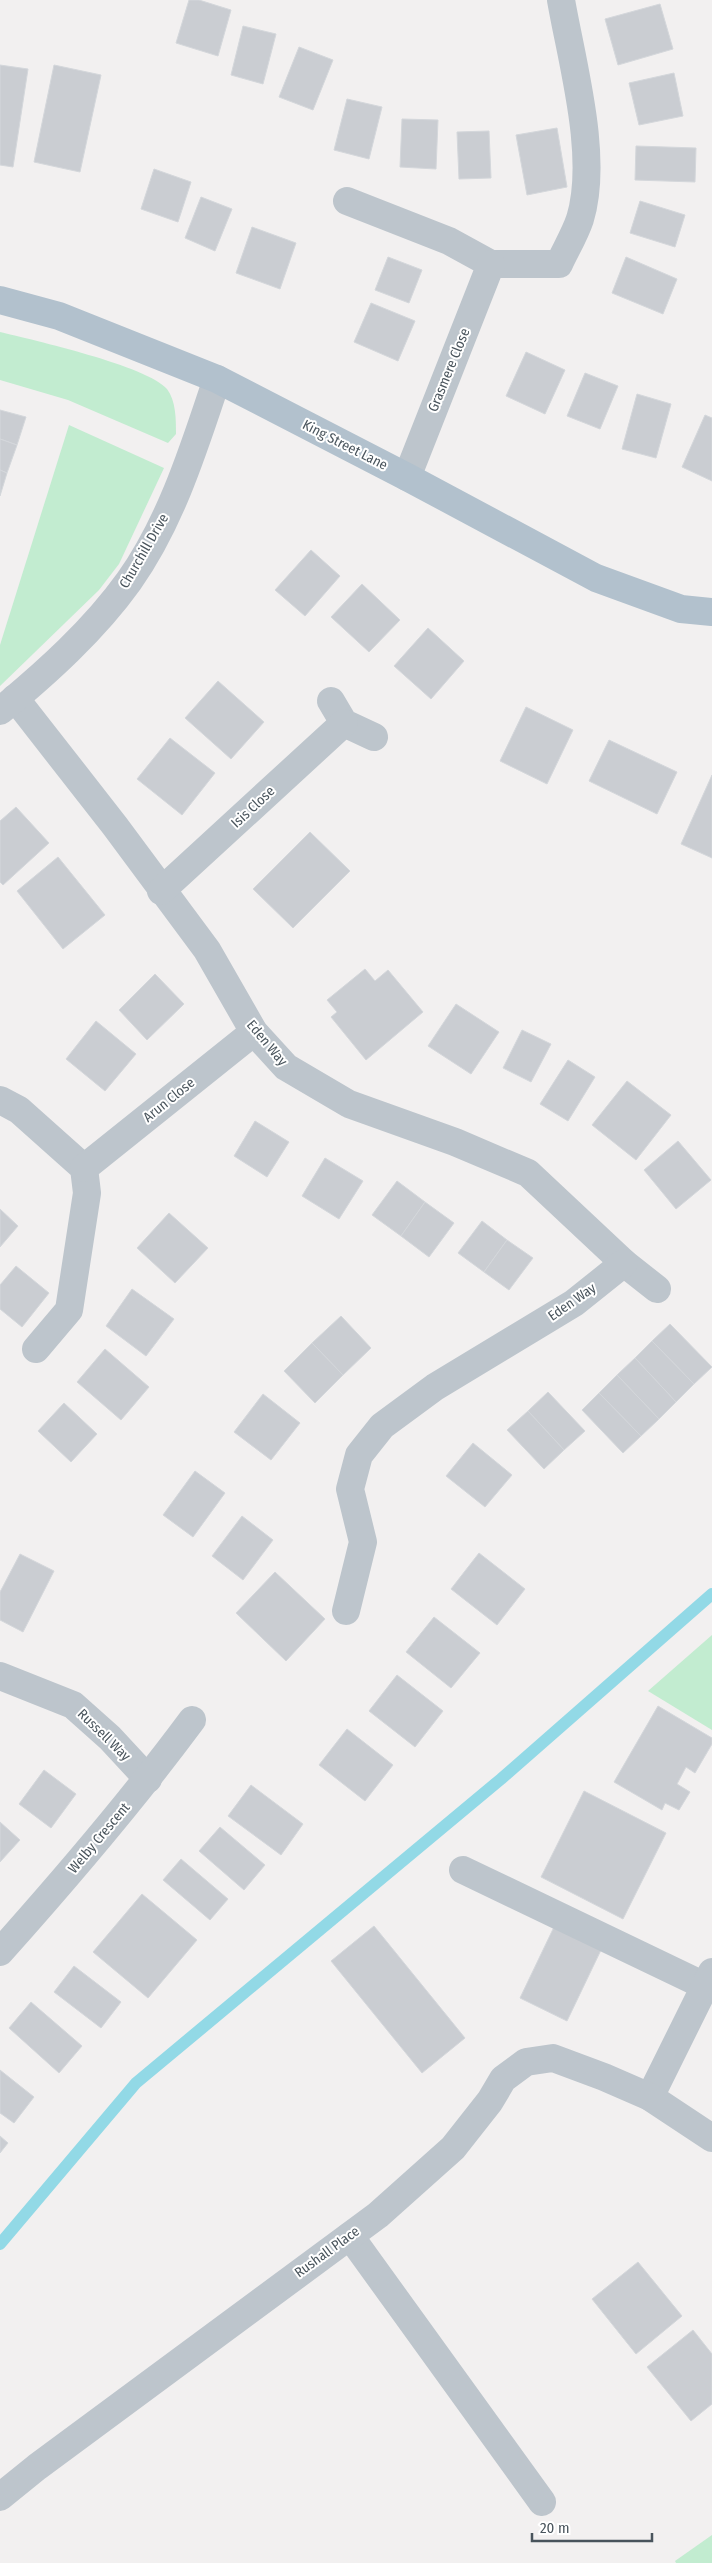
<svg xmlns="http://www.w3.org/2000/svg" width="712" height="2563" font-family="'Fira Sans Condensed',sans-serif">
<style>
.green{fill:#c2ecd0}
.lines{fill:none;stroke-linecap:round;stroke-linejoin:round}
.stream{stroke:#92d9e6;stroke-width:12}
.building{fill:#cacdd2;stroke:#d4d7db}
.minor{stroke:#bdc5cc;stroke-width:28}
.major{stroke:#b2c1cd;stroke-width:28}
.labels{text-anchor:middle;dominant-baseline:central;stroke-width:4;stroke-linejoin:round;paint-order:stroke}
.street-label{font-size:14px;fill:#49545c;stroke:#fff}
</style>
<rect width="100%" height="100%" fill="#f2f0f0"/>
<g class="green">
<path d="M0,332c33,8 148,34 167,57 9,12 9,30 9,45l-8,9 -100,-43 -68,-20z"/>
<path d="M69,425l95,43 -45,96 -20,26 -99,96v-41z"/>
<path d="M712,1635v95l-64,-39z"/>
<path d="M712,2535v28h-36l-1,-2z"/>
</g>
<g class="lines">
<path class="stream" d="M0,2244l136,-161 365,-304 211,-185"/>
</g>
<g class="building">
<path d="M189,0h10l32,10 -13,46 -42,-13z"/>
<path d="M660,4l13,45 -55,16 -13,-46z"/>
<path d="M243,26l33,8 -13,50 -32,-9z"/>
<path d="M299,47l34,13 -20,50 -34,-13z"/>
<path d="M0,65l28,4 -15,98 -13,-2z"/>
<path d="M54,65l47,10 -21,97 -46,-10z"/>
<path d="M674,73l9,43 -44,9 -10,-42z"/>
<path d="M347,99l35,8 -13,52 -35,-9z"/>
<path d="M402,119l36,1 -2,49 -36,-2z"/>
<path d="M557,128l10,59 -40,8 -11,-60z"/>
<path d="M489,131l2,47 -32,1 -2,-47z"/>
<path d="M636,146l60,2 -1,34 -60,-2z"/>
<path d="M154,169l37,13 -13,40 -37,-13z"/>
<path d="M201,197l31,12 -17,42 -30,-13z"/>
<path d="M640,201l45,14 -10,32 -45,-14z"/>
<path d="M252,227l44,16 -16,46 -44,-16z"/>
<path d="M388,257l34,13 -13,33 -34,-13z"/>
<path d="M626,257l51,22 -14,35 -51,-21z"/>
<path d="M371,303l44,18 -17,40 -44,-19z"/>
<path d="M526,352l39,18 -20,44 -39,-18z"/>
<path d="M585,373l33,13 -18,43 -33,-13z"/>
<path d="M637,394l34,10 -15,54 -34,-9z"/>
<path d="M0,410l26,7 -9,28 -17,-6z"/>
<path d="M705,415l7,3v63l-30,-14z"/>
<path d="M0,439l17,6 -10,28 -7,-3z"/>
<path d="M0,470l7,3 -7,23z"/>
<path d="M311,550l29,26 -35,40 -30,-26z"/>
<path d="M362,584l38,36 -31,32 -38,-35z"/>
<path d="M428,628l36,33 -33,38 -37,-33z"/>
<path d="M218,681l46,41 -33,37 -46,-41z"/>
<path d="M526,707l47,23 -26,54 -47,-23z"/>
<path d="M170,738l45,35 -33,42 -45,-36z"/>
<path d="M609,740l68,32 -20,42 -68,-33z"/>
<path d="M712,775v83l-31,-14z"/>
<path d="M16,807l33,36 -46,42 -3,-3v-61z"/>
<path d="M310,832l40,39 -57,57 -40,-39z"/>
<path d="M58,857l47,58 -42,34 -46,-58z"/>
<path d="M365,969l10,12 13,-11 35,42 -57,48 -35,-43 6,-5 -10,-12z"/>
<path d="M155,974l29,30 -37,36 -28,-30z"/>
<path d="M456,1004l43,28 -28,42 -43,-28z"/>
<path d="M96,1021l40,33 -31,37 -39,-32z"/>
<path d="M522,1030l29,14 -20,38 -28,-14z"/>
<path d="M568,1060l27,17 -27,44 -28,-17z"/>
<path d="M627,1081l44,34 -35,45 -44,-35z"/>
<path d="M255,1121l34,21 -22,35 -33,-21z"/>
<path d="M678,1141l33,39 -35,29 -32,-39z"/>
<path d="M325,1158l38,23 -24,38 -37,-23z"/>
<path d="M397,1181l28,21 -24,34 -29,-21z"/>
<path d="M425,1202l29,21 -25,34 -28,-21z"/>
<path d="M0,1209l18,17 -18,21z"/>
<path d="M169,1213l39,35 -33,35 -38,-35z"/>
<path d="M482,1221l25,19 -23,32 -26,-19z"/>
<path d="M507,1240l26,18 -24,32 -25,-18z"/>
<path d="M16,1266l33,27 -27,34 -22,-18v-24z"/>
<path d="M132,1289l42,30 -28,37 -40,-30z"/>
<path d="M341,1316l30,32 -28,27 -31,-32z"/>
<path d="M670,1324l42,43 -18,17 -42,-43z"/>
<path d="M652,1341l42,43 -18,18 -41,-44z"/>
<path d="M312,1343l31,32 -28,28 -31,-32z"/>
<path d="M105,1349l44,38 -28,33 -44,-38z"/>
<path d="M635,1358l41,44 -17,17 -42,-44z"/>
<path d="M617,1375l42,44 -18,17 -42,-43z"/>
<path d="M548,1392l37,39 -21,19 -36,-39z"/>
<path d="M599,1393l42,43 -18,17 -41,-43z"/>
<path d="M263,1394l37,29 -29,37 -37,-28z"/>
<path d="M64,1403l33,31 -26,28 -33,-31z"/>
<path d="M528,1411l36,39 -20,19 -37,-39z"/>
<path d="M473,1443l39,32 -27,32 -39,-31z"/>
<path d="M195,1471l30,22 -32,44 -30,-22z"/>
<path d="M242,1516l31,24 -30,40 -31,-24z"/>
<path d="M479,1553l46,36 -28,36 -46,-36z"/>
<path d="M20,1554l34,17 -31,61 -23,-12v-28z"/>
<path d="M275,1572l50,47 -39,42 -50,-48z"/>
<path d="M434,1617l46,36 -29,35 -45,-36z"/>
<path d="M397,1675l46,36 -28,36 -46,-36z"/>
<path d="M658,1706l54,32v6l-17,29 -9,-6 -9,17 13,8 -11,18 -14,-7 -3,7 -48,-28z"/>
<path d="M347,1729l46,36 -28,36 -46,-36z"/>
<path d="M44,1770l32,24 -25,34 -32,-24z"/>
<path d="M251,1785l52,39 -22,31 -53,-39z"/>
<path d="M584,1791l82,42 -43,86 -82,-42z"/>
<path d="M0,1822l20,18 -20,22z"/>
<path d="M220,1827l45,38 -21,25 -45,-39z"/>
<path d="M181,1859l47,40 -18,21 -47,-40z"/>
<path d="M142,1894l55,46 -49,58 -55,-46z"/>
<path d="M374,1926l91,112 -43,35 -91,-112z"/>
<path d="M554,1927l47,23 -34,71 -47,-23z"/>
<path d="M74,1966l47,36 -20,26 -47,-36z"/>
<path d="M31,2002l51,44 -23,27 -50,-45z"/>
<path d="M0,2070l34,27 -20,26 -14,-10z"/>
<path d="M0,2136l8,7 -8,10z"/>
<path d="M638,2262l44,54 -46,38 -44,-55z"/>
<path d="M693,2330l19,24v50l-21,17 -44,-54z"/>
</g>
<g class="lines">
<g class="minor">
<path d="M347,201l102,40 42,23h68c7,-15 16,-30 21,-45 19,-62 -8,-156 -19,-219"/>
<path d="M407,477l84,-213"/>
<path d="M15,698l100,128 92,124 47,82 32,35 63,37 106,38 73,31 96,90 33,26"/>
<path d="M331,701l13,22 30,14"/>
<path d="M0,711c46,-38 94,-81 129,-130 42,-59 65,-133 88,-202"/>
<path d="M161,891l183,-168"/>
<path d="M0,1100l19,10 65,58 3,25 -18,117 -33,39"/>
<path d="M84,1168l170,-136"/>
<path d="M346,1611l17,-69 -13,-53 9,-34 23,-29 53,-39 139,-84 50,-40"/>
<path d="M0,1676l73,29 37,33 38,41"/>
<path d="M463,1870l242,116"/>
<path d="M0,1952c67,-75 132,-151 192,-232"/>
<path d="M650,2097l62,-125"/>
<path d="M350,2236l192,266"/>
<path d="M0,2497l37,-30 341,-252 75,-67 37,-47 13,-22 23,-17 27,-4 51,19 46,20 62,41"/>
</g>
<path class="major" d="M0,300l59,16 158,63 190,98 189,101 85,31 31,3"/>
</g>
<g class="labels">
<g class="street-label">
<text transform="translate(449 370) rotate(-68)">Grasmere Close</text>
<text transform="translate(345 445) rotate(27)">King Street Lane</text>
<text transform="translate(144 551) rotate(-60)">Churchill Drive</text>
<text transform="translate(253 807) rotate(-43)">Isis Close</text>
<text transform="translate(267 1043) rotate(50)">Eden Way</text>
<text transform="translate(169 1100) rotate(-39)">Arun Close</text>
<text transform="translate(572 1302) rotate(-35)">Eden Way</text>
<text transform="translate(104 1735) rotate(44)">Russell Way</text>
<text transform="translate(99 1838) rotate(-50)">Welby Crescent</text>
<text transform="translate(327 2252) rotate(-36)">Rushall Place</text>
</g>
</g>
<path d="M532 2533v8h120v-8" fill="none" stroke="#49545c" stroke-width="2.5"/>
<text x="540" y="2533" font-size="15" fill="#49545c" stroke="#ffffff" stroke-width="4" paint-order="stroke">20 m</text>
</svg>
